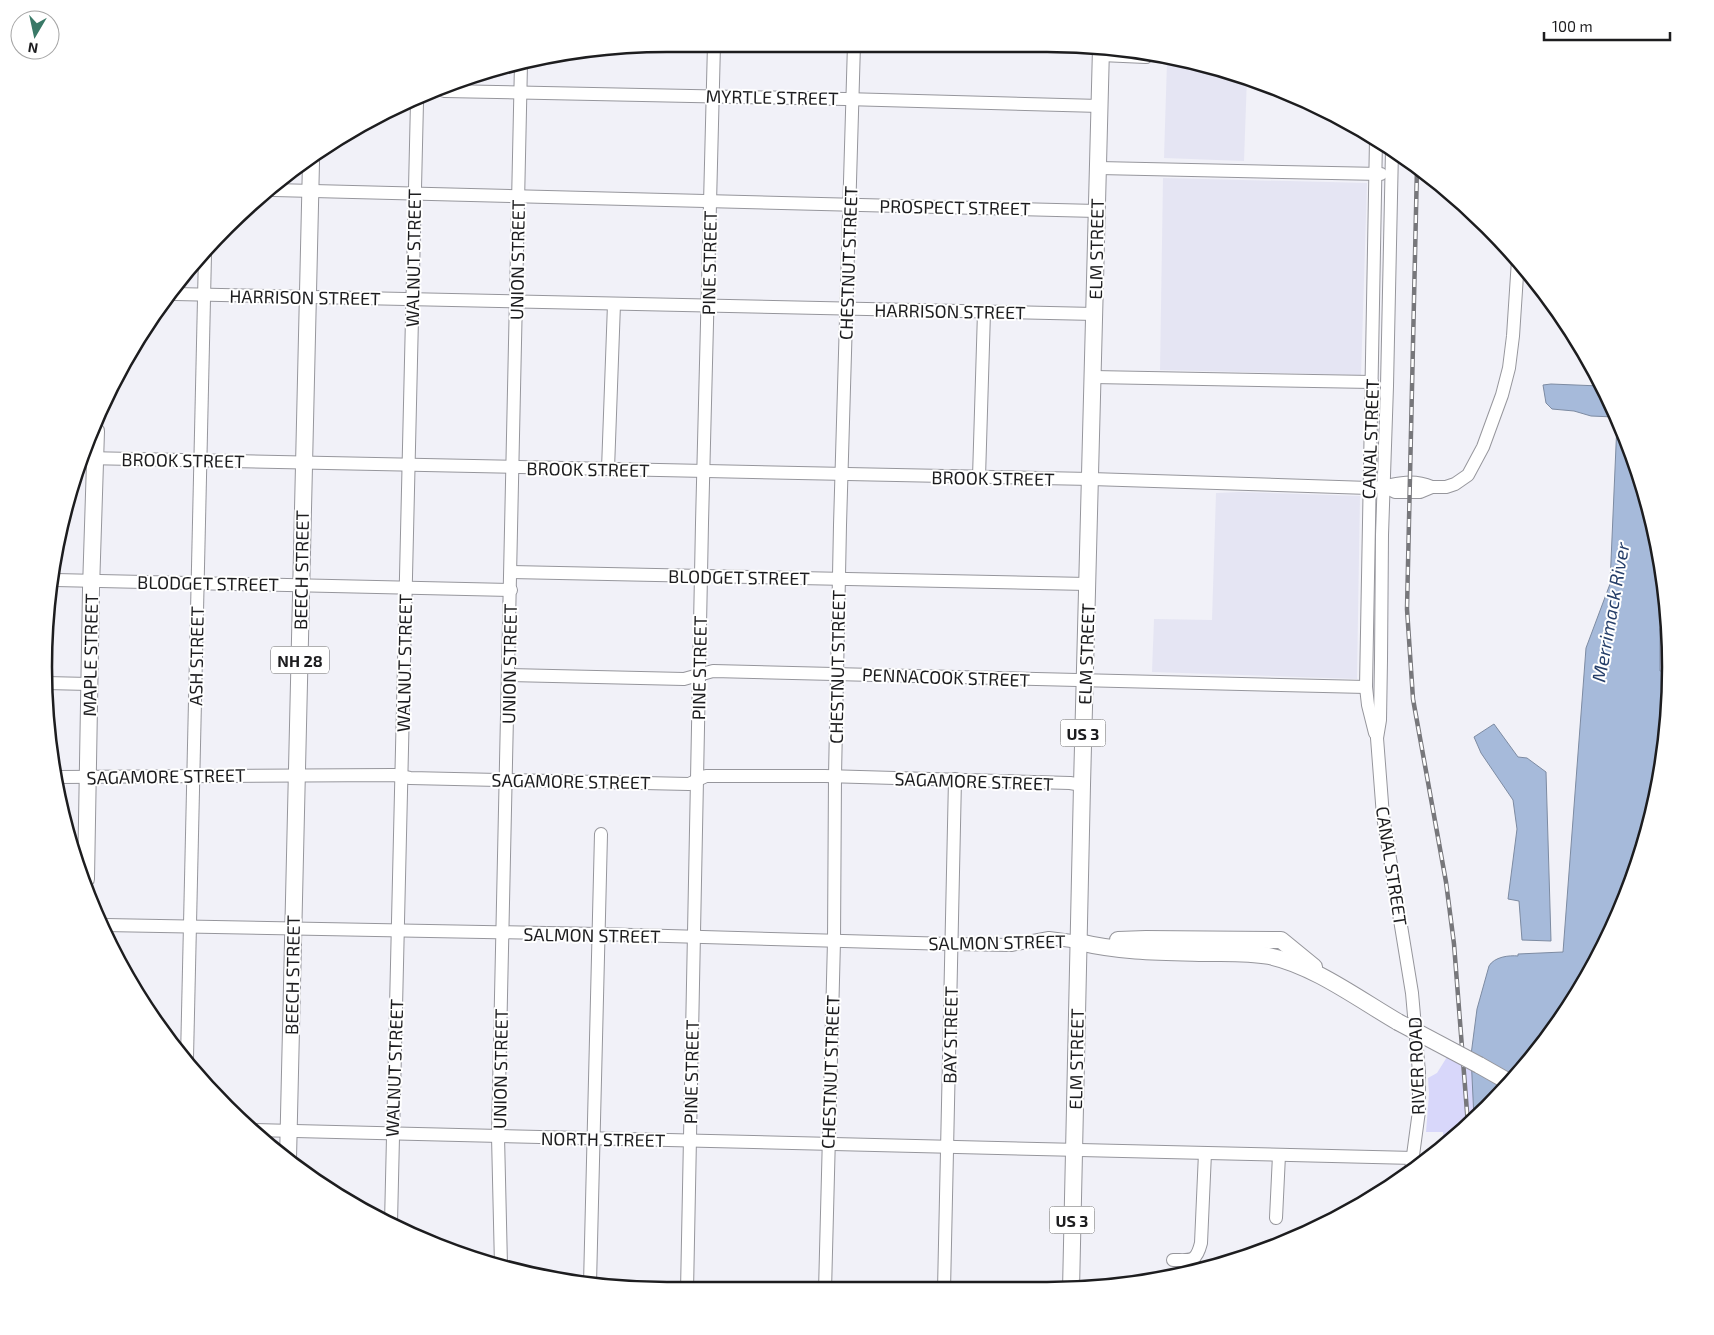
<svg xmlns="http://www.w3.org/2000/svg" width="1714" height="1335" font-family="'Exo 2',sans-serif">
<style>
.built{fill:#e5e5f3}
.green{fill:#d8d7fa}
.water{fill:#a6bada;stroke:#7d8ba2}
.lines{fill:none;stroke-linecap:round;stroke-linejoin:round}
.minor-casing{stroke:#96969c;stroke-width:14}
.major-casing{stroke:#96969c;stroke-width:18}
.minor{stroke:#fff;stroke-width:12}
.major{stroke:#fff;stroke-width:16}
.rail-casing{stroke:#77777b;stroke-width:4.5}
.rail{stroke:#fff;stroke-width:2.5;stroke-dasharray:8;stroke-linecap:butt}
.major-bridge-casing{stroke:#96969c;stroke-width:18;stroke-linecap:butt}
.major-bridge{stroke:#fff;stroke-width:16}
.labels{text-anchor:middle;dominant-baseline:central;stroke-width:4;stroke-linejoin:round;paint-order:stroke}
.shield{fill:#fff;stroke:#616162;stroke-width:1}
.shield-label{font-size:16px;font-weight:bold;fill:#1d1d1f}
.street-label{font-size:18px;fill:#1d1d1f;stroke:#fff}
.water-label{font-size:19px;font-style:italic;fill:#253e69;stroke:#fff}
.rim{fill:none;stroke:#1d1d1f;stroke-width:2.5}
</style>
<rect width="100%" height="100%" fill="#f1f1f8"/>
<g class="built">
<path d="M1167,61l80,16 -3,84 -80,-3z"/>
<path d="M1163,178l204,5 -6,192 -201,-5z"/>
<path d="M1239,492l121,4 -3,183 -205,-7 2,-53 58,1 4,-127z"/>
</g>
<g class="green">
<path d="M1666,613l2,58h-8v-42z"/>
<path d="M1447,1057l25,14 2,48 -16,17 -14,10 -1,-14h-17l3,-38 -1,-16 9,-5z"/>
</g>
<g class="water">
<path d="M1551,384l49,2 14,31 -23,-1 -17,-5 -22,-2 -6,-6 -3,-18z"/>
<path d="M1617,423l20,44 28,119 1,27 -6,16v42h8l1,37 -20,121 -43,114 -64,104 -68,72 -3,-64 6,-46 12,-43c5,-9 20,-11 29,-10v-2l45,-2 23,-304 24,-64z"/>
<path d="M1494,724l24,33 9,1 19,14 5,169 -29,-1 -3,-39 -11,-2 9,-70 -4,-29 -32,-47 -7,-16z"/>
</g>
<g class="lines">
<defs>
<g id="minor">
<path d="M1101,55l45,2"/>
<path d="M444,91l401,8 255,7"/>
<path d="M1392,150l-5,236 -5,149 -1,125 -1,60 -3,18 6,78 29,177 7,79v39l-8,59"/>
<path d="M1099,168l282,6"/>
<path d="M274,190l823,21"/>
<path d="M175,294l920,20"/>
<path d="M1093,377l279,5"/>
<path d="M85,458l1006,21 278,9c24,-1 38,-11 63,-1"/>
<path d="M608,469l6,-165"/>
<path d="M979,477l5,-165"/>
<path d="M1385,487l10,5h25l12,-5h14l9,-3 13,-9 15,-28 19,-52 7,-27 4,-32 5,-76"/>
<path d="M511,572l576,12"/>
<path d="M55,580l456,10"/>
<path d="M509,675l175,4 29,-8 653,16"/>
<path d="M46,683l43,1"/>
<path d="M1375,733l-7,-28 -2,-18 10,-548"/>
<path d="M58,777l336,-2 16,3 279,6 17,-8h119l245,7 12,2"/>
<path d="M105,925l493,9 353,10 60,1 38,-7 30,4"/>
<path d="M187,1058l18,-804"/>
<path d="M253,1130l1161,28"/>
<path d="M1276,1218l3,-63"/>
<path d="M391,1223l26,-1121"/>
<path d="M1173,1260c18,0 23,3 28,-17l4,-90"/>
<path d="M501,1266l-3,-130 23,-1073"/>
<path d="M590,1284l11,-450"/>
<path d="M944,1290l11,-511"/>
<path d="M687,1291l15,-768 12,-479"/>
<path d="M825,1291l9,-350 1,-165 5,-251 14,-481"/>
</g>
<g id="major">
<path d="M86,879l5,-290 5,-158"/>
<path d="M1118,940l28,-1 135,1 33,27"/>
<path d="M1079,942c41,10 83,10 125,11 22,0 44,-1 65,3 44,9 91,44 129,66"/>
<path d="M1479,1065l30,17"/>
<path d="M288,1159l23,-997"/>
<path d="M1071,1290l11,-505 19,-737"/>
</g>
</defs>
<use href="#minor" class="minor-casing"/>
<use href="#major" class="major-casing"/>
<use href="#minor" class="minor"/>
<use href="#major" class="major"/>
<defs>
<path id="rail" d="M1417,167l-10,442 6,90 33,183 8,62 14,181"/>
</defs>
<use href="#rail" class="rail-casing"/>
<use href="#rail" class="rail"/>
<defs>
<path id="major-bridge" d="M1398,1022l81,43"/>
</defs>
<use href="#major-bridge" class="major-bridge-casing"/>
<use href="#major-bridge" class="major-bridge"/>
</g>
<g class="labels">
<g class="shield">
<rect x="271" y="646.5" width="58" height="27" rx="4"/>
<rect x="1060.5" y="719.5" width="45" height="27" rx="4"/>
<rect x="1049.5" y="1206.5" width="45" height="27" rx="4"/>
</g>
<g class="shield-label">
<text x="300" y="660">NH 28</text>
<text x="1083" y="733">US 3</text>
<text x="1072" y="1220">US 3</text>
</g>
<g class="street-label">
<text transform="translate(772 97) rotate(1)">MYRTLE STREET</text>
<text transform="translate(955 207) rotate(1)">PROSPECT STREET</text>
<text transform="translate(1096 249) rotate(-89)">ELM STREET</text>
<text transform="translate(413 258) rotate(-89)">WALNUT STREET</text>
<text transform="translate(517 260) rotate(-89)">UNION STREET</text>
<text transform="translate(709 263) rotate(-89)">PINE STREET</text>
<text transform="translate(848 263) rotate(-88)">CHESTNUT STREET</text>
<text transform="translate(305 297) rotate(1)">HARRISON STREET</text>
<text transform="translate(950 311) rotate(1)">HARRISON STREET</text>
<text transform="translate(1370 439) rotate(-88)">CANAL STREET</text>
<text transform="translate(183 460) rotate(1)">BROOK STREET</text>
<text transform="translate(588 469) rotate(1)">BROOK STREET</text>
<text transform="translate(993 478) rotate(1)">BROOK STREET</text>
<text transform="translate(301 570) rotate(-89)">BEECH STREET</text>
<text transform="translate(739 577) rotate(1)">BLODGET STREET</text>
<text transform="translate(208 583) rotate(1)">BLODGET STREET</text>
<text transform="translate(1086 654) rotate(-88)">ELM STREET</text>
<text transform="translate(90 655) rotate(-89)">MAPLE STREET</text>
<text transform="translate(196 656) rotate(-89)">ASH STREET</text>
<text transform="translate(404 663) rotate(-89)">WALNUT STREET</text>
<text transform="translate(509 664) rotate(-89)">UNION STREET</text>
<text transform="translate(837 667) rotate(-89)">CHESTNUT STREET</text>
<text transform="translate(699 668) rotate(-89)">PINE STREET</text>
<text transform="translate(946 677) rotate(2)">PENNACOOK STREET</text>
<text transform="translate(166 776) rotate(-1)">SAGAMORE STREET</text>
<text transform="translate(571 781) rotate(1)">SAGAMORE STREET</text>
<text transform="translate(974 781) rotate(2)">SAGAMORE STREET</text>
<text transform="translate(1392 866) rotate(81)">CANAL STREET</text>
<text transform="translate(592 935) rotate(1)">SALMON STREET</text>
<text transform="translate(997 942) rotate(-1)">SALMON STREET</text>
<text transform="translate(292 975) rotate(-89)">BEECH STREET</text>
<text transform="translate(950 1035) rotate(-89)">BAY STREET</text>
<text transform="translate(1076 1059) rotate(-89)">ELM STREET</text>
<text transform="translate(1416 1066) rotate(-92)">RIVER ROAD</text>
<text transform="translate(394 1068) rotate(-88)">WALNUT STREET</text>
<text transform="translate(500 1069) rotate(-89)">UNION STREET</text>
<text transform="translate(691 1072) rotate(-89)">PINE STREET</text>
<text transform="translate(830 1072) rotate(-88)">CHESTNUT STREET</text>
<text transform="translate(603 1139) rotate(1)">NORTH STREET</text>
</g>
<g class="water-label">
<text transform="translate(1610 612) rotate(-80)">Merrimack River</text>
</g>
</g>
<path d="M0 0H1714V1335H0ZM667 52H1047A615 615 0 0 1 1662 667V667A615 615 0 0 1 1047 1282H667A615 615 0 0 1 52 667V667A615 615 0 0 1 667 52Z" fill="#fff" fill-rule="evenodd"/>
<path class="rim" d="M667 52H1047A615 615 0 0 1 1662 667V667A615 615 0 0 1 1047 1282H667A615 615 0 0 1 52 667V667A615 615 0 0 1 667 52Z"/>
<g transform="translate(35 35) rotate(189)"><circle r="24" fill="#ffffff" stroke="#a5a5a5"/>
<path d="M0-4L9 19L0 12L-9 19Z" fill="#397967"/>
<text y="-8" font-size="14" font-weight="bold" text-anchor="middle" fill="#1d1d1f">N</text>
</g>
<path d="M1544 32v8h126v-8" fill="none" stroke="#1d1d1f" stroke-width="2.5"/>
<text x="1552" y="32" font-size="15" fill="#1d1d1f" stroke="#ffffff" stroke-width="4" paint-order="stroke">100 m</text>
</svg>
